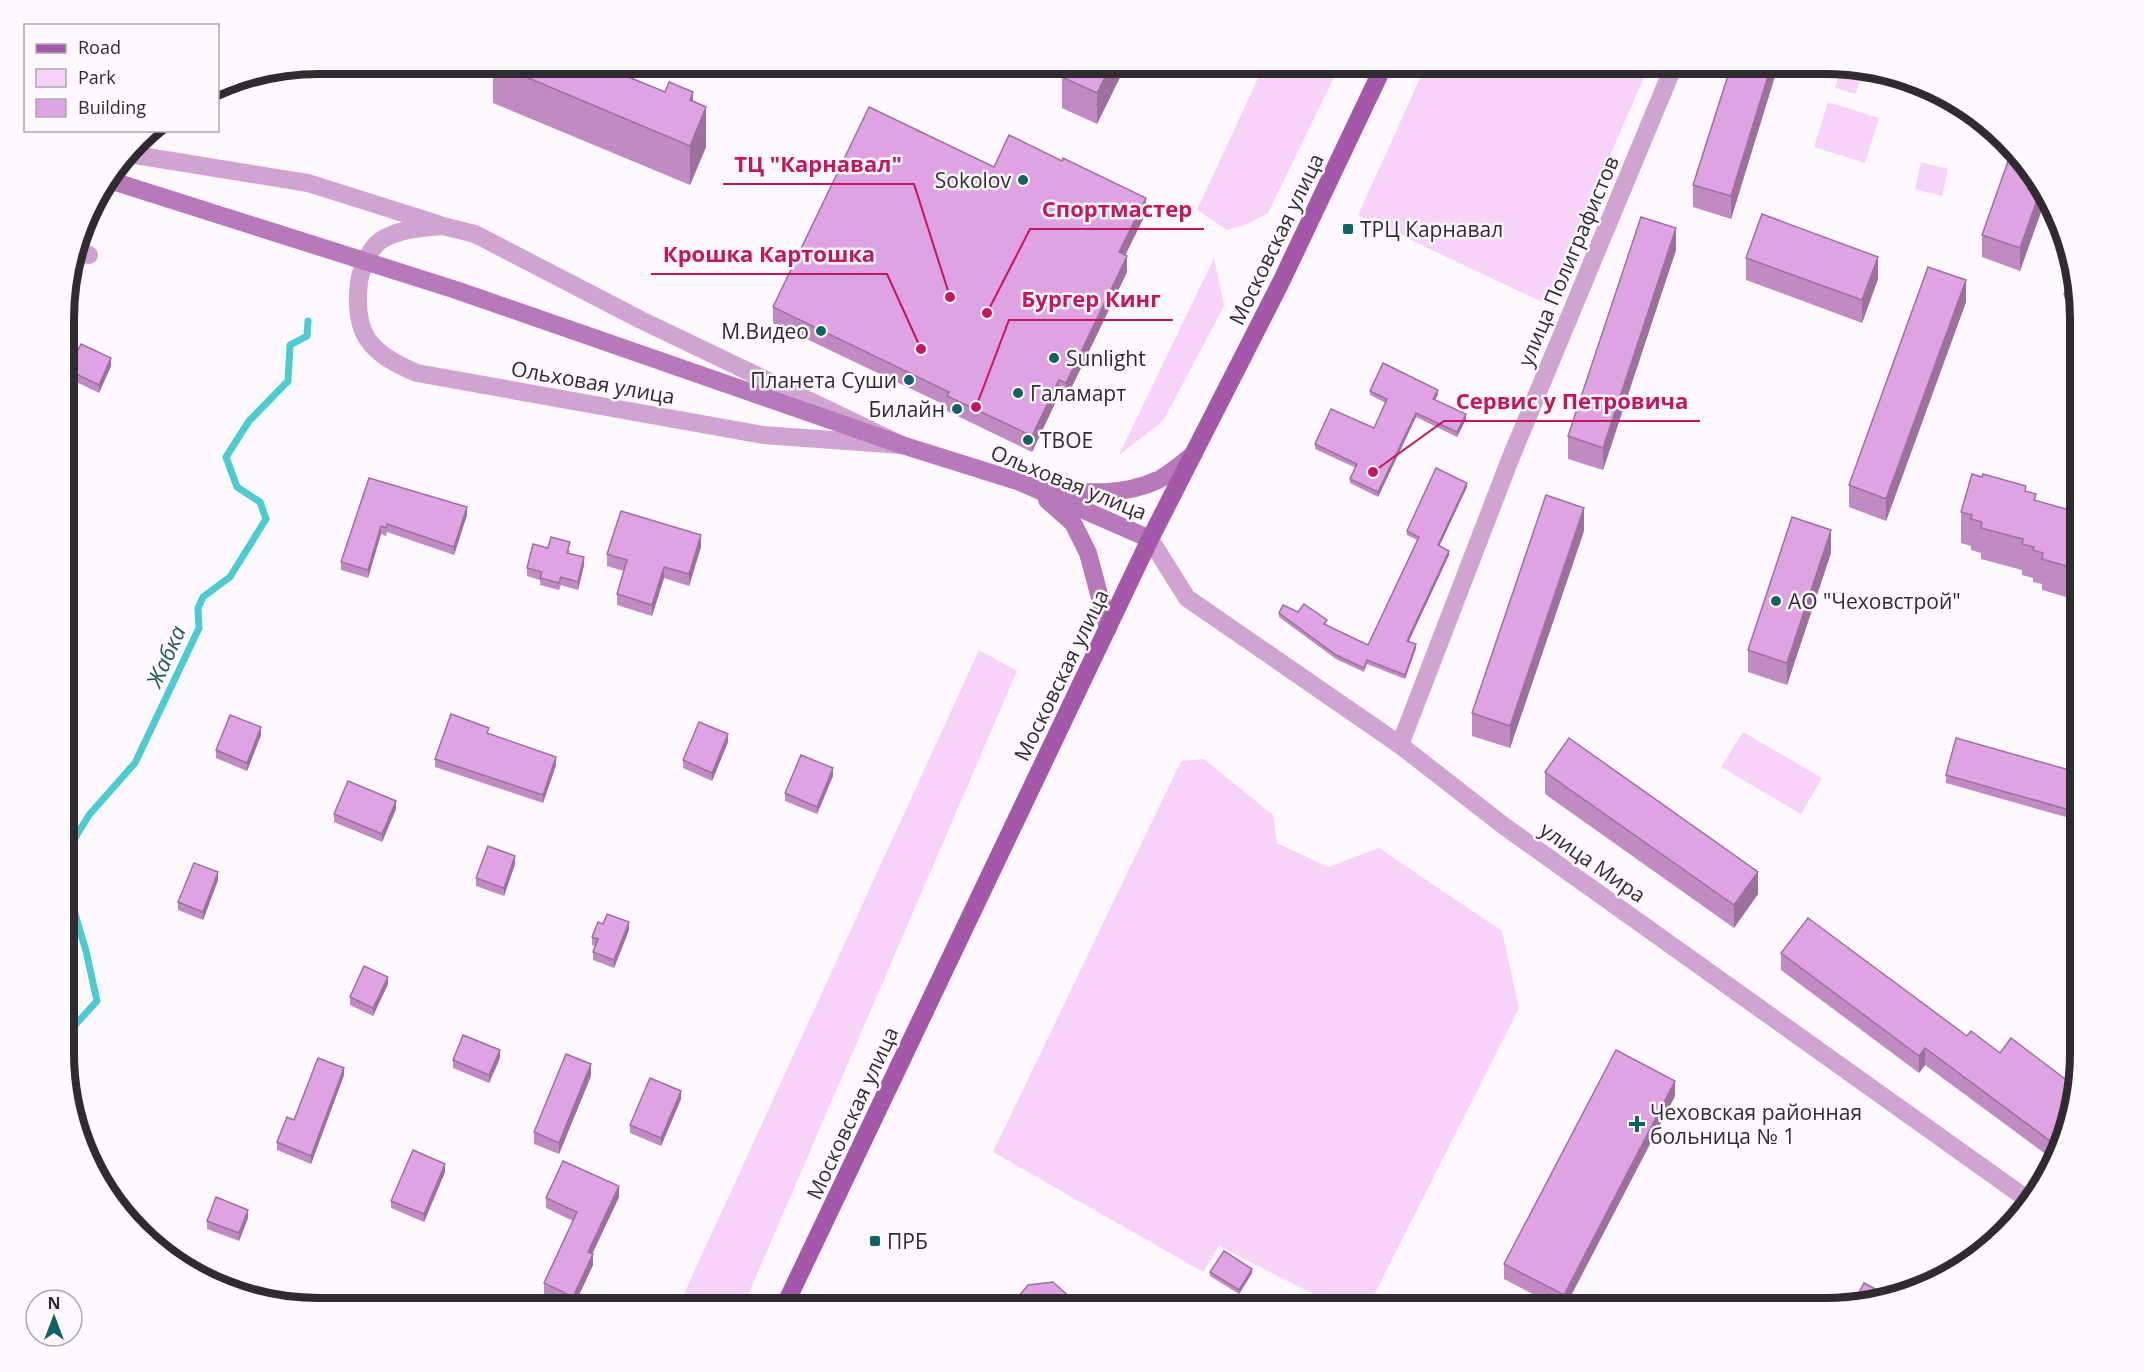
<svg xmlns="http://www.w3.org/2000/svg" width="2144" height="1372" font-family="'Open Sans',sans-serif">
<style>
.green{fill:#f8d3f9}
.lines{fill:none;stroke-linecap:round;stroke-linejoin:round}
.stream{stroke:#4cccd1;stroke-width:7}
.minor{stroke:#cfa4d0;stroke-width:18}
.tertiary{stroke:#cfa4d0;stroke-width:18}
.secondary{stroke:#b779ba;stroke-width:18}
.primary{stroke:#a458a9;stroke-width:18}
.wall{fill:#c08bc2}
.shaded-wall{fill:#9c719e}
.building{fill:#dfa2e2;stroke:#9c719e;stroke-width:1.5}
.poi-dot{fill:#116265;stroke:#fff9ff;stroke-width:2}
.labels{text-anchor:middle;dominant-baseline:central;stroke-width:5;stroke-linejoin:round;paint-order:stroke}
.poi-label{font-size:21px;fill:#302b30;stroke:#fff9ff;text-anchor:start}
.street-label{font-size:21px;fill:#302b30;stroke:#fff9ff}
.water-label{font-size:22px;font-style:italic;fill:#245a5c;stroke:#fff9ff}
.rim{fill:none;stroke:#302b30;stroke-width:8}
.leader{fill:none;stroke:#c2185b;stroke-width:2}
.callout-dot{fill:#c2185b;stroke:#fff9ff;stroke-width:2}
.callout-label{font-size:22px;text-anchor:middle;font-weight:bold;fill:#c2185b;stroke:#fff9ff;stroke-width:5;stroke-linejoin:round;paint-order:stroke}
</style>
<rect width="100%" height="100%" fill="#fff9ff"/>
<g class="green">
<path d="M1265,63h76l-73,150 -23,12 -18,5 -30,-20z"/>
<path d="M1427,63h223l-104,241 -188,-89z"/>
<path d="M1842,66l21,3 -7,25 -21,-6z"/>
<path d="M1828,102l51,16 -14,45 -51,-16z"/>
<path d="M1921,162l27,7 -6,27 -27,-7z"/>
<path d="M1214,258l10,48 -61,115 -44,34z"/>
<path d="M979,650l38,21 -275,638h-65z"/>
<path d="M1743,732l79,46 -21,36 -80,-47z"/>
<path d="M1204,759l69,56 4,28 51,24 51,-19 123,83 17,77 -152,301h-24l-124,-63 -16,26 -210,-120 188,-391z"/>
</g>
<g class="lines">
<g class="stream">
<path d="M65,869l7,-26 17,-28 46,-52 64,-135 -1,-20 5,-11 27,-20 36,-58 -6,-17 -23,-15 -11,-30 23,-36 39,-40 2,-36 17,-9 1,-15"/>
<path d="M65,880l21,71 11,50 -32,35"/>
</g>
<g class="minor">
<path d="M129,154l179,29 130,41"/>
<path d="M443,226l32,8 166,86 261,125 -139,-10 -346,-62c-48,-20 -64,-39 -58,-91 2,-12 10,-33 21,-41 17,-12 42,-13 63,-15z"/>
<path d="M76,250l13,5"/>
<path d="M1400,745l111,-288 164,-394"/>
</g>
<path class="tertiary" d="M1150,539l37,59 213,147 104,81 527,376"/>
<g class="secondary">
<path d="M109,180l347,110 446,155 118,37 130,57"/>
<path d="M1051,490c36,3 73,6 107,-10 12,-6 24,-17 35,-25"/>
<path d="M1047,500l26,23 15,30 20,75"/>
</g>
<path class="primary" d="M783,1309l367,-770 131,-257 104,-219"/>
</g>
<g class="wall">
<path d="M493,63l132,12 40,17 28,10 13,45 -16,38 -197,-82z"/>
<path d="M1127,63l-30,61 -35,-16v-31z"/>
<path d="M1732,63h47l-48,156 -38,-12v-22z"/>
<path d="M994,167l152,46 -21,42 2,17 -61,127 -7,-4 -27,57 -85,-41v-5l-174,-83v-16z"/>
<path d="M2047,191l-27,80 -38,-14v-22z"/>
<path d="M1676,250l-73,220 -35,-11v-23z"/>
<path d="M1746,258l132,21 -16,44 -116,-43z"/>
<path d="M2072,273l8,29v1l-16,-5v-4z"/>
<path d="M1966,302l-80,219 -37,-14v-22z"/>
<path d="M111,366l-12,27 -31,-15v-8z"/>
<path d="M1370,391l68,3 -3,6 31,19 -9,18 -41,-20 -38,80 -28,-14v-4l6,-11 -41,-19v-5l59,-16 12,-25 -16,-8z"/>
<path d="M369,478l98,37 -13,40 -67,-23 -1,4 -5,-2 -13,44 -27,-8v-8z"/>
<path d="M1467,487l-28,59 10,9 -40,86 7,7 -11,31 -38,-15 -3,8 -28,-13 -57,-42v-4l19,-1 29,12 -1,1 42,20 49,-105 -10,-5v-4z"/>
<path d="M2026,491l10,10 44,12v88l-38,-11v-6l-9,-2v-4l-11,-3v-5l-41,-11v-6l-10,-3v-4l-10,-3v-31z"/>
<path d="M1584,531l-74,217 -38,-12v-23z"/>
<path d="M701,547l-12,39 -25,-8 -12,38 -35,-11v-11l7,-23 -17,-5v-12z"/>
<path d="M548,548l22,2 -1,3 15,12 -6,25 -17,-5 -2,5 -19,-5v-5l-13,-4v-8z"/>
<path d="M1831,553l-44,132 -39,-13v-22z"/>
<path d="M489,734l67,31 -13,38 -108,-36v-8z"/>
<path d="M261,735l-14,36 -31,-13v-8z"/>
<path d="M728,742l-16,39 -29,-13v-8z"/>
<path d="M1545,772l213,122 -24,34 -189,-134z"/>
<path d="M2080,773v48l-134,-38v-8z"/>
<path d="M833,776l-16,38 -32,-13v-8z"/>
<path d="M396,809l-14,33 -48,-20v-8z"/>
<path d="M515,864l-11,32 -28,-10v-8z"/>
<path d="M218,880l-15,40 -25,-10v-8z"/>
<path d="M629,930l-15,38 -21,-8v-8l2,-6 -3,-1v-8z"/>
<path d="M1781,953l287,182 -13,26 -130,-96 -6,8 -138,-103z"/>
<path d="M388,984l-15,32 -23,-11v-8z"/>
<path d="M2080,997v63l-11,-2v-8z"/>
<path d="M500,1058l-11,25 -36,-15v-8z"/>
<path d="M344,1075l-33,89 -34,-14v-8l17,-22z"/>
<path d="M591,1076l-32,78 -25,-10v-12z"/>
<path d="M1675,1096l-111,213h-3l-57,-30v-15z"/>
<path d="M681,1099l-20,47 -31,-13v-8z"/>
<path d="M445,1172l-21,50 -33,-14v-7z"/>
<path d="M619,1197l-27,57 1,11 -20,43 -29,-14v-11l29,-62 -27,-13v-10z"/>
<path d="M248,1218l-9,23 -32,-12v-8z"/>
<path d="M1210,1272l42,1 -13,21 -29,-18z"/>
</g>
<g class="shaded-wall">
<path d="M1112,63h15l-30,61v-31z"/>
<path d="M1772,63h7l-48,156v-23z"/>
<path d="M693,92v40l-3,-32z"/>
<path d="M706,107v40l-16,38v-39z"/>
<path d="M2042,186l5,5 1,2 -28,78v-23z"/>
<path d="M1146,198v15l-27,55v-16z"/>
<path d="M1676,228v22l-73,220v-22z"/>
<path d="M1127,256v16l-61,127v-16z"/>
<path d="M1878,257v22l-16,44v-23z"/>
<path d="M1966,280v22l-80,219v-22z"/>
<path d="M111,358v8l-12,27v-8z"/>
<path d="M1059,380v15l-27,57v-16z"/>
<path d="M1438,390v4l-5,10v-5z"/>
<path d="M1416,413v4l-38,80v-5z"/>
<path d="M1466,414v5l-9,18v-5z"/>
<path d="M1467,483v4l-29,62v-4z"/>
<path d="M467,507v8l-13,40v-8z"/>
<path d="M1584,508v23l-74,217v-22z"/>
<path d="M381,526v8l-13,44v-8z"/>
<path d="M1831,530v23l-44,132v-22z"/>
<path d="M701,535v12l-12,39v-12z"/>
<path d="M1449,551v4l-42,90v-4z"/>
<path d="M584,557v8l-6,25v-8z"/>
<path d="M664,567v11l-12,38v-11z"/>
<path d="M1416,644v4l-11,31v-4z"/>
<path d="M261,727v8l-14,36v-8z"/>
<path d="M728,734v8l-16,39v-8z"/>
<path d="M556,757v8l-13,38v-8z"/>
<path d="M833,768v8l-16,38v-7z"/>
<path d="M396,801v8l-14,33v-8z"/>
<path d="M515,856v8l-11,32v-8z"/>
<path d="M218,872v8l-15,40v-8z"/>
<path d="M1758,872v22l-24,34v-23z"/>
<path d="M629,922v8l-15,38v-8z"/>
<path d="M388,977v7l-15,32v-8z"/>
<path d="M1925,1048v17l-6,8v-17z"/>
<path d="M500,1050v8l-11,25v-8z"/>
<path d="M591,1064v12l-32,78v-11z"/>
<path d="M344,1068v7l-33,89v-8z"/>
<path d="M1675,1081v15l-111,213v-14z"/>
<path d="M681,1091v8l-20,47v-8z"/>
<path d="M445,1164v8l-21,50v-8z"/>
<path d="M619,1186v11l-31,66v-11z"/>
<path d="M248,1210v8l-9,23v-8z"/>
<path d="M593,1254v11l-20,43v-11z"/>
<path d="M1252,1269v4l-13,21v-4z"/>
</g>
<g class="building">
<path d="M493,63h104l3,1 1,-1h17l7,3 -4,8 44,18 4,-10 24,10 -3,8 16,7 -16,39z"/>
<path d="M1069,63h43l-15,30 -35,-16z"/>
<path d="M1732,63h40l-41,133 -38,-11z"/>
<path d="M869,107l125,60 15,-32 53,26 1,-3 83,40 -27,54 8,4 -61,127 -7,-3 -27,56 -85,-40 2,-4 -176,-85z"/>
<path d="M2011,153l31,33 -22,62 -38,-13z"/>
<path d="M1762,214l116,43 -16,43 -116,-42z"/>
<path d="M1641,217l35,11 -73,220 -35,-12z"/>
<path d="M1928,267l38,13 -80,219 -37,-14z"/>
<path d="M2072,273l8,26 -16,-5z"/>
<path d="M81,344l30,14 -12,27 -31,-15z"/>
<path d="M1383,363l55,27 -5,9 33,15 -9,18 -41,-19 -38,79 -28,-13 7,-15 -42,-20 16,-35 43,19 13,-29 -17,-8z"/>
<path d="M1436,468l31,15 -29,62 11,6 -42,90 9,3 -11,31 -38,-15 -3,8 -28,-13 -57,-42 4,-8 15,7 6,-8 23,16 -3,4 44,21 51,-108 -12,-6z"/>
<path d="M1972,474l10,3 1,-3 43,12 -1,5 11,3 -2,6 46,13 -1,6 1,1v50l-38,-11 1,-6 -10,-3 1,-3 -12,-3 1,-5 -42,-11 1,-6 -11,-3 1,-4 -11,-3z"/>
<path d="M369,478l98,29 -13,40 -67,-23 -1,4 -5,-2 -13,44 -27,-8z"/>
<path d="M1546,495l38,13 -74,218 -38,-13z"/>
<path d="M621,511l80,24 -12,39 -25,-7 -12,38 -35,-11 10,-34 -20,-6z"/>
<path d="M1792,517l39,13 -44,133 -39,-13z"/>
<path d="M551,537l19,5 -3,11 17,4 -6,25 -17,-5 -2,6 -19,-5 2,-6 -15,-4 6,-24 15,4z"/>
<path d="M451,714l38,14 -2,5 69,24 -13,38 -108,-36z"/>
<path d="M230,715l31,12 -14,36 -31,-13z"/>
<path d="M699,722l29,12 -16,39 -29,-13z"/>
<path d="M1569,738l189,134 -24,33 -189,-133z"/>
<path d="M1956,738l124,35v40l-134,-38z"/>
<path d="M801,755l32,13 -16,39 -32,-14z"/>
<path d="M348,781l48,20 -14,33 -48,-20z"/>
<path d="M488,846l27,10 -11,32 -28,-10z"/>
<path d="M194,863l24,9 -15,40 -25,-10z"/>
<path d="M607,914l22,8 -15,38 -21,-8 5,-13 -6,-2 6,-15 5,2z"/>
<path d="M1808,918l159,118 4,-5 29,22 11,-15 66,50 -9,47 -7,14 -136,-101 -6,8 -138,-103z"/>
<path d="M364,966l24,11 -15,31 -23,-11z"/>
<path d="M2080,997v55l-11,-2z"/>
<path d="M463,1035l37,15 -11,25 -36,-15z"/>
<path d="M1616,1050l59,31 -111,214 -60,-31z"/>
<path d="M566,1054l25,10 -32,79 -25,-11z"/>
<path d="M318,1058l26,10 -33,88 -34,-14 10,-25 7,3z"/>
<path d="M650,1078l31,13 -20,47 -31,-13z"/>
<path d="M413,1150l32,14 -21,50 -33,-13z"/>
<path d="M563,1161l56,25 -31,66 5,2 -20,43 -29,-14 33,-71 -31,-14z"/>
<path d="M216,1197l32,13 -9,23 -32,-12z"/>
<path d="M1224,1251l28,18 -13,21 -29,-18z"/>
<path d="M169,1257l8,4 -1,4z"/>
<path d="M1053,1282l30,27h-75l20,-24z"/>
<path d="M1864,1283l23,12 -30,9 -3,-2z"/>
</g>
<g class="poi-dot">
<circle cx="1023" cy="180" r="6"/>
<rect x="1342" y="223" width="12" height="12" rx="3"/>
<circle cx="821" cy="331" r="6"/>
<circle cx="1054" cy="358" r="6"/>
<circle cx="909" cy="380" r="6"/>
<circle cx="1018" cy="393" r="6"/>
<circle cx="957" cy="409" r="6"/>
<circle cx="1028" cy="440" r="6"/>
<circle cx="1776" cy="601" r="6"/>
<path d="M1634 1115h6v6h6v6h-6v6h-6v-6h-6v-6h6z"/>
<rect x="869" y="1235" width="12" height="12" rx="3"/>
</g>
<g class="labels">
<g class="poi-label">
<text x="1011" y="180" text-anchor="end">Sokolov</text>
<text x="1360" y="229">ТРЦ Карнавал</text>
<text x="809" y="331" text-anchor="end">М.Видео</text>
<text x="1066" y="358">Sunlight</text>
<text x="897" y="380" text-anchor="end">Планета Суши</text>
<text x="1030" y="393">Галамарт</text>
<text x="945" y="409" text-anchor="end">Билайн</text>
<text x="1040" y="440">ТВОЕ</text>
<text x="1788" y="601">АО "Чеховстрой"</text>
<text x="1650" y="1112">Чеховская районная<tspan x="1650" dy="24">больница № 1</tspan></text>
<text x="887" y="1241">ПРБ</text>
</g>
<g class="street-label">
<text transform="translate(1276 239) rotate(-64)">Московская улица</text>
<text transform="translate(1568 261) rotate(-67)">улица Полиграфистов</text>
<text transform="translate(593 382) rotate(10)">Ольховая улица</text>
<text transform="translate(1069 482) rotate(22)">Ольховая улица</text>
<text transform="translate(1061 675) rotate(-64)">Московская улица</text>
<text transform="translate(1593 862) rotate(35)">улица Мира</text>
<text transform="translate(852 1113) rotate(-65)">Московская улица</text>
</g>
<g class="water-label">
<text transform="translate(165 656) rotate(-66)">Жабка</text>
</g>
</g>
<path d="M0 0H2144V1372H0ZM319 74H1825A245 245 0 0 1 2070 319V1053A245 245 0 0 1 1825 1298H319A245 245 0 0 1 74 1053V319A245 245 0 0 1 319 74Z" fill="#fff9ff" fill-rule="evenodd"/>
<path class="rim" d="M319 74H1825A245 245 0 0 1 2070 319V1053A245 245 0 0 1 1825 1298H319A245 245 0 0 1 74 1053V319A245 245 0 0 1 319 74Z"/>
<path class="leader" d="M950 297L914 184H723M987 313L1030 229H1204M921 349L887 274H651M976 407L1009 320H1173M1373 472L1444 421H1700"/>
<g class="callout-dot">
<circle cx="950" cy="297" r="6"/>
<circle cx="987" cy="313" r="6"/>
<circle cx="921" cy="349" r="6"/>
<circle cx="976" cy="407" r="6"/>
<circle cx="1373" cy="472" r="6"/>
</g>
<g class="callout-label">
<text x="818" y="172">ТЦ "Карнавал"</text>
<text x="1117" y="217">Спортмастер</text>
<text x="769" y="262">Крошка Картошка</text>
<text x="1091" y="307">Бургер Кинг</text>
<text x="1572" y="409">Сервис у Петровича</text>
</g>
<rect x="24" y="24" width="195" height="108" fill="#fff9ff" stroke="#aca7ac" stroke-width="1.5"/>
<rect x="36" y="44" width="30" height="9" fill="#a458a9" stroke="#aca7ac" stroke-width="1.5"/>
<text x="78" y="54" font-size="18" fill="#302b30">Road</text>
<rect x="36" y="69" width="30" height="18" fill="#f8d3f9" stroke="#aca7ac" stroke-width="1.5"/>
<text x="78" y="84" font-size="18" fill="#302b30">Park</text>
<rect x="36" y="99" width="30" height="18" fill="#dfa2e2" stroke="#aca7ac" stroke-width="1.5"/>
<text x="78" y="114" font-size="18" fill="#302b30">Building</text>
<g transform="translate(54 1318)"><circle r="28" fill="#fff9ff" stroke="#aca7ac" stroke-width="1.5"/>
<path d="M0-4.5L10 22L0 15L-10 22Z" fill="#116265"/>
<text y="-9" font-size="16" font-weight="bold" text-anchor="middle" fill="#302b30">N</text>
</g>
</svg>
